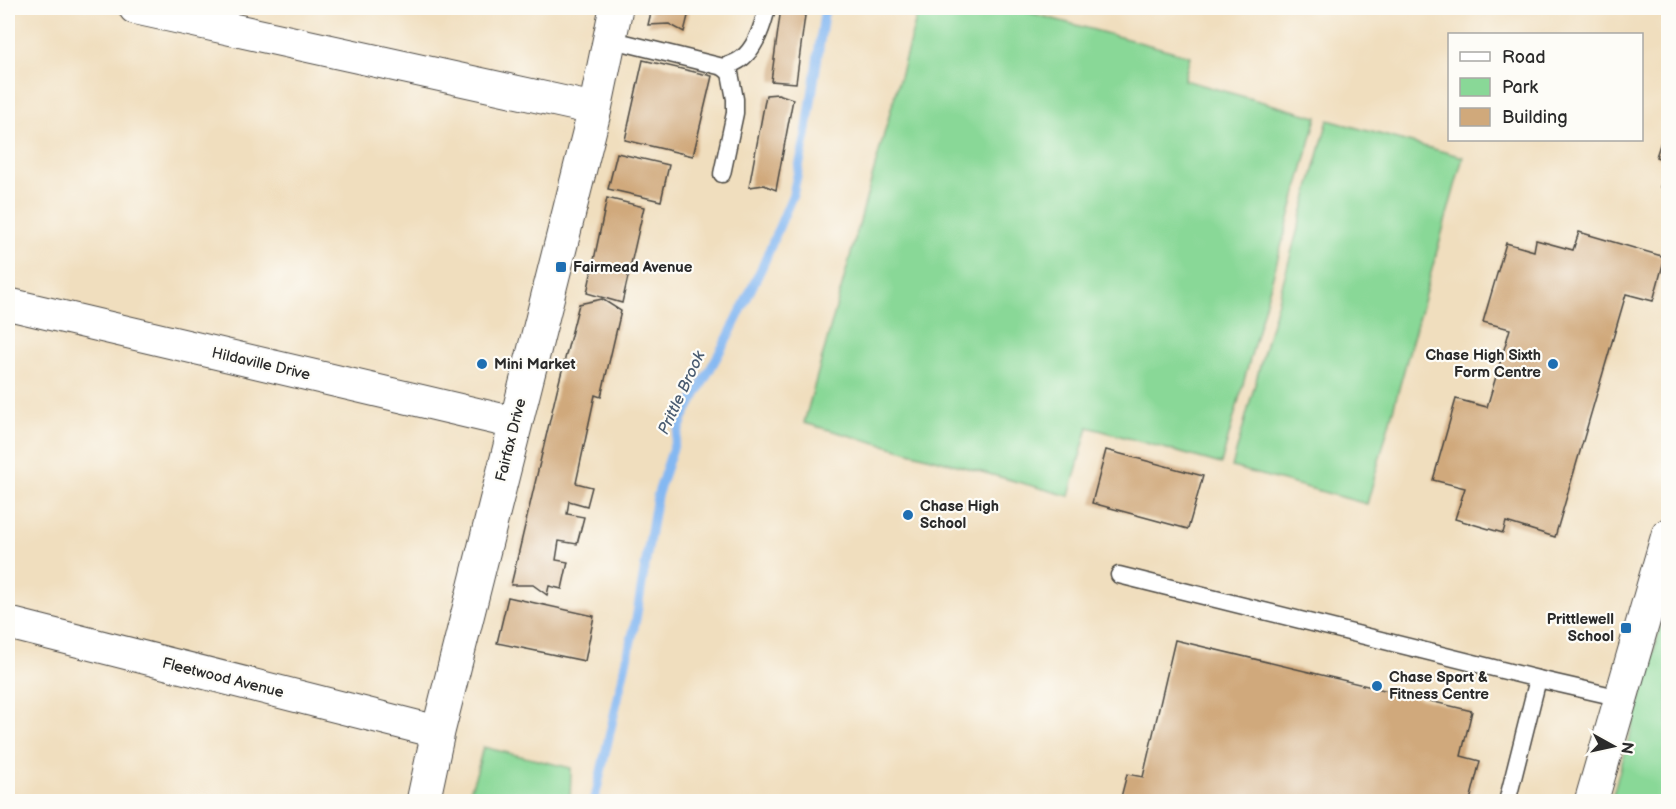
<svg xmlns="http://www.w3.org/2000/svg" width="1676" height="809" font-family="'Balsamiq Sans',sans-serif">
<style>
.green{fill:#89d897;stroke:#5a8261;stroke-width:1.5}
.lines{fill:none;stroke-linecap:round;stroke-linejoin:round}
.stream{stroke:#84b8f2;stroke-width:9}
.building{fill:#d0a97b}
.lane-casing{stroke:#494641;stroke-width:19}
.street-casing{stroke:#494641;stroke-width:34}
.secondary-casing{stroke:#494641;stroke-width:35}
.lane{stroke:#fff;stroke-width:16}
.street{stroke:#fff;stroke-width:32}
.secondary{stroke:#fff;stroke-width:33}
.poi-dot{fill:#1f6fb2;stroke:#fdfcf7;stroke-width:2}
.labels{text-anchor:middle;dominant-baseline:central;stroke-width:4.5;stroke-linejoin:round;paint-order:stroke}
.poi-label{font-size:15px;font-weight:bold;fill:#2b2b2b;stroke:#fdfcf7;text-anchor:start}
.street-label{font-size:15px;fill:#2b2b2b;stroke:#fdfcf7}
.water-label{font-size:16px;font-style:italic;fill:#4a5c71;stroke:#fdfcf7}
</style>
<rect width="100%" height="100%" fill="#fdfcf7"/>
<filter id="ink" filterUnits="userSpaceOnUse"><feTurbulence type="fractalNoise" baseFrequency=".0167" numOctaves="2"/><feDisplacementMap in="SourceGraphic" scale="12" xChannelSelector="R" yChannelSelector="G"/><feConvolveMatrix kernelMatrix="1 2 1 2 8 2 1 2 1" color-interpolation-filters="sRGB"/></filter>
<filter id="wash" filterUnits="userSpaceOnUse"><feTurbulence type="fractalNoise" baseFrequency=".008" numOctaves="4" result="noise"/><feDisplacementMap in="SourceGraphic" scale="24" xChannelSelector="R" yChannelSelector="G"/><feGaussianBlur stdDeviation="1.35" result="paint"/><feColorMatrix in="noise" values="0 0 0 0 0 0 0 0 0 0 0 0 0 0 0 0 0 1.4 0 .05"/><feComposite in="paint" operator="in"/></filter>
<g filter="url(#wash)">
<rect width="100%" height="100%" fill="#f0debe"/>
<g class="green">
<path d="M919,8h94l177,48 -6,24 133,37 -96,347 -133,-37 -19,69 -265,-73z"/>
<path d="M1328,120l135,37 -96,347 -135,-37z"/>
<path d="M1668,601v191l-2,9h-55z"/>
<path d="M483,747l88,21 -1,33h-101l-1,-4 9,-26z"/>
</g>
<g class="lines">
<path class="stream" d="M594,802l42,-183 21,-123 26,-78 45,-81 35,-72 30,-71 13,-59 19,-127"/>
</g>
<g id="blocks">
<g class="building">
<path d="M652,8h38l-6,24 -15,-8 -21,1z"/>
<path d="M781,8h25l-10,75 -25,-2z"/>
<path d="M643,60l69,16 -19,80 -68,-16z"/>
<path d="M778,94l15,5 -17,91 -12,-5 -15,2 17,-92z"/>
<path d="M1663,135l5,2v48l-8,2 8,-26 -12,-4z"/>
<path d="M617,153l52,12 -8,36 -53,-12z"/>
<path d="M607,198l37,9 -22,96 -35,-10z"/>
<path d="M1579,232l86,25 -12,44 -27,-7 -71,243 -49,-15 -3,11 -48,-14 10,-31 -32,-8 23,-81 31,8 23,-78 -27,-7 23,-79 28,8 2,-11 37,10z"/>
<path d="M602,299l19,12 -20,86 -6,-2 -19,88 16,4 -5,19 -18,-5 -2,13 17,3 -7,27 -18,-3 -3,19 12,2 -6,27 -13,-3 -2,9 -14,-10h-22l46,-195 22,-86z"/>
<path d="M1106,450l97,26 -15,53 -96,-26z"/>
<path d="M508,597l86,19 -9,45 -88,-18z"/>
<path d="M1175,640l297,71 -11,45 19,5 -10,40h-350l7,-27 16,3z"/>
</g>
</g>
</g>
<g filter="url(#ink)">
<use href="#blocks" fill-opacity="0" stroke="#494641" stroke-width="1.5"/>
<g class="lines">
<defs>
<g id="lane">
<path d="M609,39l114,28 7,6 5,26v14l-13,61"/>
<path d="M723,67c6,-2 13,-4 18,-8 15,-11 22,-34 26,-51"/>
<path d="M1119,575l419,104 83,19"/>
<path d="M1507,802l31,-123"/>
</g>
<g id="street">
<path d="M135,8l460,101"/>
<path d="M8,304l507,119"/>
<path d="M8,623l430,109"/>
</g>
<g id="secondary">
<path d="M423,802l15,-70 157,-623 21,-101"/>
<path d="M1591,802l77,-267"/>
</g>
</defs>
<use href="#lane" class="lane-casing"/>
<use href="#street" class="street-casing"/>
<use href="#secondary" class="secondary-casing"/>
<use href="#lane" class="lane"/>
<use href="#street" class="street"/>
<use href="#secondary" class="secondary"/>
</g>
</g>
<g class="poi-dot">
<rect x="555" y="261" width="12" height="12" rx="3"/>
<circle cx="482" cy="364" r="6"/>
<circle cx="1553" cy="364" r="6"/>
<circle cx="908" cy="515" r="6"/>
<rect x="1620" y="622" width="12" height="12" rx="3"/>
<circle cx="1377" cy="686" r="6"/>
</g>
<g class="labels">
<g class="poi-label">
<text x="573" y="267">Fairmead Avenue</text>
<text x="1541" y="355" text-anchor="end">Chase High Sixth<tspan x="1541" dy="17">Form Centre</tspan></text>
<text x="494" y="364">Mini Market</text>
<text x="920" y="506">Chase High<tspan x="920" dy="17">School</tspan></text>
<text x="1614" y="619" text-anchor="end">Prittlewell<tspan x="1614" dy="17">School</tspan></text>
<text x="1389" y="677">Chase Sport &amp;<tspan x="1389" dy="17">Fitness Centre</tspan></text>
</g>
<g class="street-label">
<text transform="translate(261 364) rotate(13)">Hildaville Drive</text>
<text transform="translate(511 440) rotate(-76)">Fairfax Drive</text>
<text transform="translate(223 678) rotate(14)">Fleetwood Avenue</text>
</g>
<g class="water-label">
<text transform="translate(682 393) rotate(-65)">Prittle Brook</text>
</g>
</g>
<rect width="1676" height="809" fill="none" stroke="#fdfcf7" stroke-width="30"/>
<rect x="1448" y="33" width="195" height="108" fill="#fdfcf7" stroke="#a9a8a5" stroke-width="1.5"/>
<rect x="1460" y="52" width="30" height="9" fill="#ffffff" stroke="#a9a8a5" stroke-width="1.5"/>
<text x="1502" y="63" font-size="18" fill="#2b2b2b">Road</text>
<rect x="1460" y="78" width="30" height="18" fill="#89d897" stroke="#a9a8a5" stroke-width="1.5"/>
<text x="1502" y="93" font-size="18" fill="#2b2b2b">Park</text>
<rect x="1460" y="108" width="30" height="18" fill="#d0a97b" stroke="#a9a8a5" stroke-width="1.5"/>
<text x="1502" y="123" font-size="18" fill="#2b2b2b">Building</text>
<g transform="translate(1613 746) rotate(98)" stroke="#fdfcf7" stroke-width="4.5" paint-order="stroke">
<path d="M0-4.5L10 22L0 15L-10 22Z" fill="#2b2b2b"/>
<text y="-9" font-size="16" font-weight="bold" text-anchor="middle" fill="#2b2b2b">N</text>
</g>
</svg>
